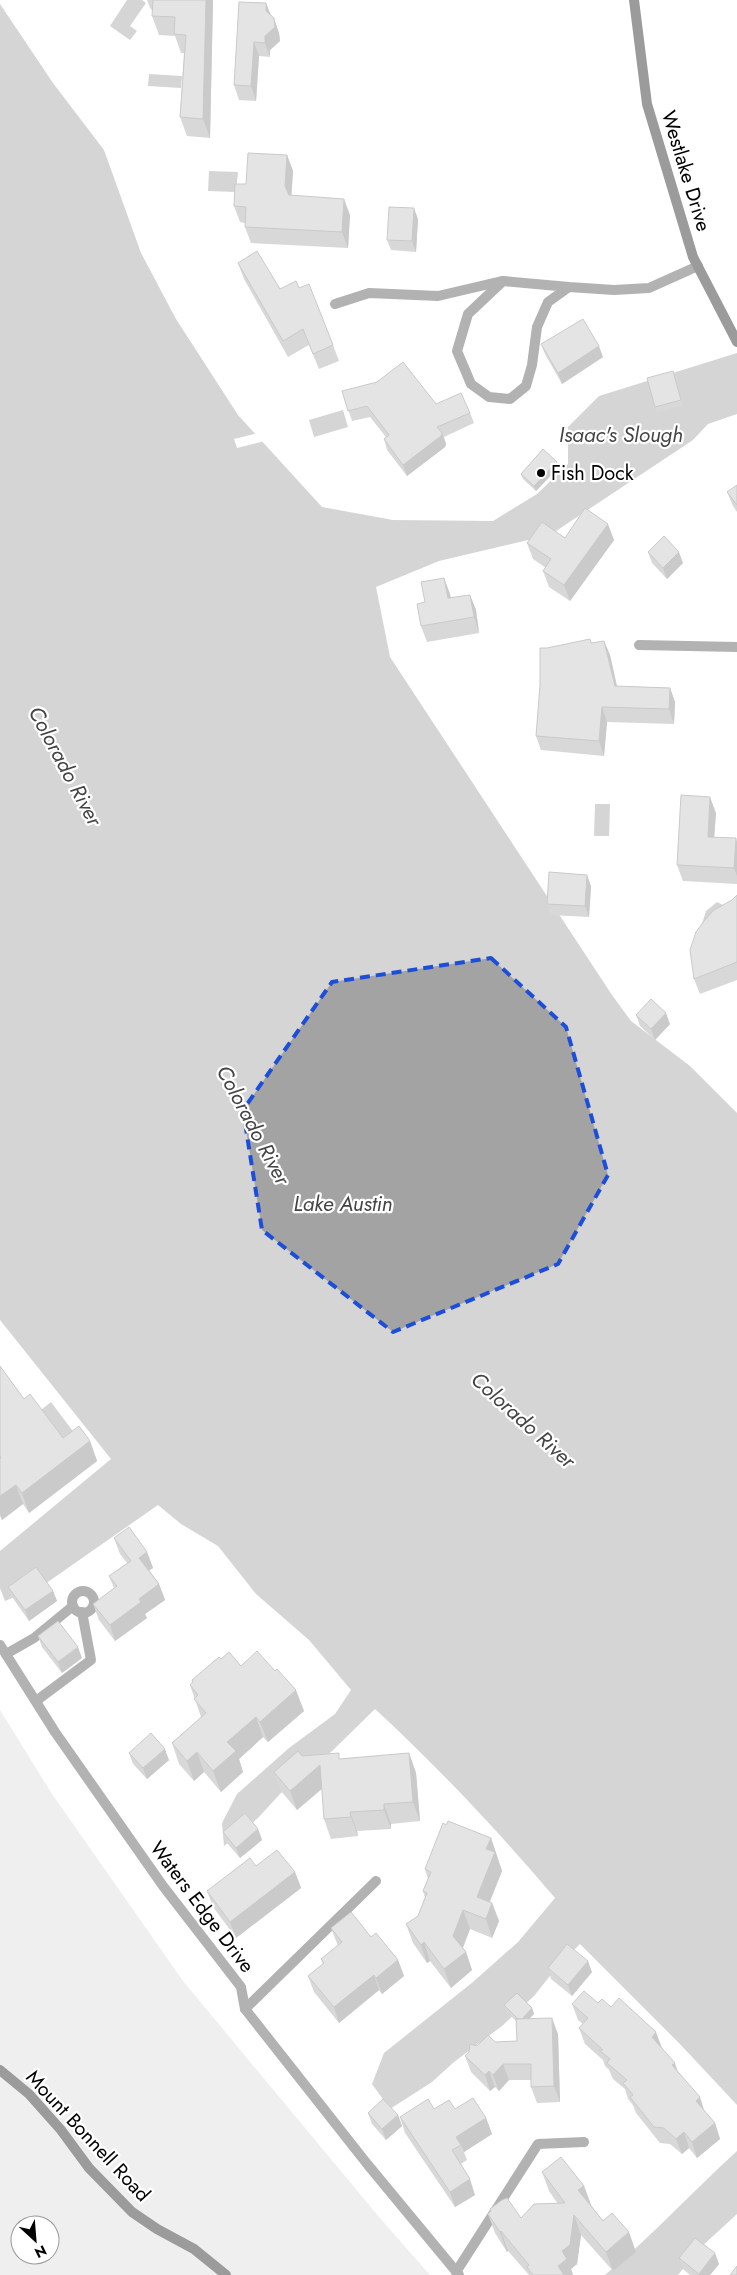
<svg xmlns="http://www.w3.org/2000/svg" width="737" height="2275" font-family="Jost,sans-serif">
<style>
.green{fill:#dcdcdc;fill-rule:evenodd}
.water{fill:#a3a3a3}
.pier{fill:#fff}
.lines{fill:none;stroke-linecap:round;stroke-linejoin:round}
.lane{stroke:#555;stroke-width:10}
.street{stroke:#555;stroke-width:10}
.secondary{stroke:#222;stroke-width:10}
.wall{fill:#a9a9a9}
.shaded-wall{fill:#898989}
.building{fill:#c4c4c4;stroke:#898989}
.marked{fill:none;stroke:#1d4ed8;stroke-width:4;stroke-dasharray:10 6;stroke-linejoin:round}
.poi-dot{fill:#000;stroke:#fff;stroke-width:2}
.labels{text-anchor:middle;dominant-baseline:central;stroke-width:4.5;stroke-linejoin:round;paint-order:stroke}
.street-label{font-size:20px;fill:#000;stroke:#fff}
.poi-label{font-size:20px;fill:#000;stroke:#fff;text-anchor:start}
.water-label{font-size:21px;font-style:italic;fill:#444;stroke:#fff}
</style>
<rect width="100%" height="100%" fill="#fff"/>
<path class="green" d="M0,1710l52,84 131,187 196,236 51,58h-430zM20,2225h30v30h-30z"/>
<g class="water">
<path d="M127,0h15l4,3 -16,23 7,5 -7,9 -20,-14z"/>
<path d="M0,4l53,79 51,67 37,103 35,66 62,96 84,92 71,13 100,1 44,-27 31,-30v-37l31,-31 138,-43v61l-29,10 -15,16 -143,95 -111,26 -63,26 14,70 222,338 19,26 59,45 47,47v992l-58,-62 -99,-99 -23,23 -23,29 -32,30 -48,36 -22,20 -42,27 -18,-25 12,-31 89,-71 45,-40 37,-44c-56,-66 -116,-130 -180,-189l-47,46 -48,39 -22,24 -34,28 -2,-23 15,-29 52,-46 46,-34 16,-24 -42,-50 -53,-46 -38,-48 -37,-22 -23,-19 -113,79 -40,17 -5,-13v-37l111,-92 -111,-139z"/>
<path d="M149,74l33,2 -1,12 -33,-2z"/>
<path d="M209,171l29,1 -2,20 -28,-1z"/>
<path d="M343,410l5,17 -34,10 -5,-17z"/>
<path d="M595,804h15l-1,32h-15z"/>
<path d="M717,902l8,4 -24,21 5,-16z"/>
<path d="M51,1402l24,32 -10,8 -24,-32z"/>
<path d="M737,2151v63l-38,35 -21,26h-73c47,-39 87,-83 132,-124z"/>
</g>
<path class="pier" d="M258,433l7,8 -28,7 -3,-9z"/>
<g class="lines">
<g class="lane">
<path d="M639,645l98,2"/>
<circle cx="83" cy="1602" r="11"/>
<path d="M6,1654l28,-16 39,-32"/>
<path d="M36,1701l55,-41 -9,-48"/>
</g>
<g class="street">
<path d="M569,287l-66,-6 -35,33 -11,37 14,33 18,13 21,2 16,-13 6,-21 5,-38 11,-25 21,-15 45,3 35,-2 49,-22"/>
<path d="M335,304l34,-11 69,3 64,-15"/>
<path d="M0,1645l55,87 108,154 78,101 4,22 123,156 91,110"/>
<path d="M245,2009l131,-128"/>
<path d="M456,2272l82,-128 46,-2"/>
</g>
<g class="secondary">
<path d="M634,0l13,104 37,123 9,30 44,85"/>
<path d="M0,2070l29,24 32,36 28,38 43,44 25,17 37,20 32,26"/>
</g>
</g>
<g class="wall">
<path d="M147,0h77h-11l-3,138 -23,-2 -7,-19 4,-64h-3l-6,-17 -16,-1 -7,-19 1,-5 -3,-3z"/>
<path d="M266,3l4,12 9,18 1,8 -10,9v7l-11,-1 -3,45 -17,-1 -5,-15z"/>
<path d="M287,155l6,16 -2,25 59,19 -2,33 -97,-5 -6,-16v-4l-5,-1 -6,-16 12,-22z"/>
<path d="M418,219l-2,33 -25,-2 -4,-10z"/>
<path d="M238,263l42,26 19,-1 34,57 6,16 -20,8 -10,-24 -21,12 -44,-78z"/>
<path d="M541,344l62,13 -41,27 -17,-30z"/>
<path d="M675,376l8,30 -26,6 -2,-5z"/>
<path d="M342,391l94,13 34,9 4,10 -30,14 2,7 -1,3 -38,29 -20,-26 -3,-11 2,-2 -16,-20 -18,4z"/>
<path d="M559,467l-23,24 -13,-12 -2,-5z"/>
<path d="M737,485v27l-4,-6 -6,-14z"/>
<path d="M565,538l49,2 -44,61 -21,-14 -6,-16 3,-3 -13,-9 -6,-16z"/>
<path d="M648,552l35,11 -16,16 -15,-16z"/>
<path d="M444,578l7,20 19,-3 6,15 3,23 -52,9 -6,-16 4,-24z"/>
<path d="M604,641l6,14 7,31 53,2 5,14 -1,22 -67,-2 -3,34 -63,-6 -5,-14 11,-88 44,-5z"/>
<path d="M716,813l-2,24 23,5v42l-54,-3 -6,-16z"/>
<path d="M591,886l-2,31 -38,-2 -4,-11z"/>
<path d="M737,895v85l-37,14 -6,-15 38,-79z"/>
<path d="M636,1015l34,9 -15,16 -15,-14z"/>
<path d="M0,1366l24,33 39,39 27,3 7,20 -68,52 -6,-9 -21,16 -2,-4z"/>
<path d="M114,1538l33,14 6,16 -4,2 10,14 6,16 -20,14 2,4 -32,23 -16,-21 -6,-16 21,-16 -5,-12 18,-13 -7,-9z"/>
<path d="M8,1587l45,4 4,10 -28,20 -17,-24z"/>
<path d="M38,1636l44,22 -20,15 -20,-26z"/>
<path d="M221,1659l20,7 63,45 -36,31 -5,-5 -24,22 4,13 -22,20 -17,-20 -10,9 -15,-17 -7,-21 29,-26 -11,-32 3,-3 -1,-2z"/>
<path d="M129,1753l40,7 -22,19 -14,-15z"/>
<path d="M409,1753l7,20 4,48 -29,3v5l-34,2 1,5 -27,3 -7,-20 -2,-30 -25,21 -16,-19 -7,-19 28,-16 39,3z"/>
<path d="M258,1829l4,11 -22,18 -13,-15 -4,-11z"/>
<path d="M491,1838l11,33 -12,31 2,1 7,18 -7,17 -22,-9 -7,19 3,4 6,18 -21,18 -21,-27 -3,2 -14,-20 -7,-19 12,-8 7,-18 -2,-7 5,-12 -3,-10z"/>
<path d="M256,1866l39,6 6,16 -65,50 -23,-31 -6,-16z"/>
<path d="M331,1928l40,9 27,23 6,16 -22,18 -3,-4 -40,33 -25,-31 -6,-16 15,-12 -2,-5 17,-13z"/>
<path d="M548,1968l44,4 -20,24 -21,-17z"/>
<path d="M598,2003l13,4 51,41 42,63 11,12 5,16 -23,19 -8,-10 -7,6 -12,-10 -10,-1 -24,-30 -3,-8 -5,-6 -3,-10 -12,-10 -4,-9 -4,-4 -2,-6 -18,-16 -6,-16 4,-4 -5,-4 -6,-16z"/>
<path d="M504,2005l28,3 2,6 -5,5 29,15 2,68 -23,1 -6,-16v-7h-22l-10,11 -4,-4 -5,4 -19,-19 -6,-16 12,-10 18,-4 22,-1 -1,-20 -10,-10z"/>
<path d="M434,2109h21l31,9 6,16 -28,18 3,8 -6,4 14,31 -20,12 -50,-74 -5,-16z"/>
<path d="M368,2113l30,2 4,11 -16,14 -14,-16z"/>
<path d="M542,2172l42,14 7,19 12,16 33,31 -23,19 -32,-36 -4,29 -6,5 2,6h-44l-21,-24 -1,1 -12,-19 -7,-19 3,-3 -1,-2 31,9 37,-14 -9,-13z"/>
<path d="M679,2258l40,6 -9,11h-20l-7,-6z"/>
</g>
<g class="shaded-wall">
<path d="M206,0h7l-3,138 -7,-19z"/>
<path d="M266,3l6,15 -6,-7z"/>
<path d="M274,18l5,15 1,8 -10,9v7l-5,-14v-7z"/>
<path d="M254,42l5,14 -3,45 -5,-15z"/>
<path d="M287,155l6,16 -2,31 -6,-16z"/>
<path d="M344,199l6,16 -2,33 -6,-16z"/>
<path d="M414,208l4,11 -2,33 -4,-11z"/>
<path d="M599,346l4,11 -41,27 -4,-11z"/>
<path d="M442,433l4,11 -1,3 -38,29 -4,-11z"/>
<path d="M557,462l2,5 -23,24 -2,-5z"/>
<path d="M608,524l6,16 -44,61 -6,-16z"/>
<path d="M679,552l4,11 -16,16 -4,-11z"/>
<path d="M444,578l6,16 4,20 -6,-16z"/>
<path d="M470,595l6,15 3,23 -5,-16z"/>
<path d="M604,641l6,14 10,46 -5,-15z"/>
<path d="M670,688l5,14 -1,22 -5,-15z"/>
<path d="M602,707l5,15 -3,34 -5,-15z"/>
<path d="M710,797l6,16 -3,40 -5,-16z"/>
<path d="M736,838l1,4v34l-3,-8z"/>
<path d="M587,875l4,11 -2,31 -4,-11z"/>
<path d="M666,1013l4,11 -15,16 -4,-11z"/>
<path d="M90,1441l7,20 -68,52 -7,-20z"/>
<path d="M16,1485l7,19 -21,16 -2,-7v-17z"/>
<path d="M147,1552l6,16 -8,5 -6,-15z"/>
<path d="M159,1584l6,16 -20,14 2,4 -32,23 -5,-16 29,-26z"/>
<path d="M53,1591l4,10 -28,20 -4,-11z"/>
<path d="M78,1647l4,11 -20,15 -4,-11z"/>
<path d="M296,1690l8,21 -36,31 -8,-20z"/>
<path d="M256,1717l7,20 -24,22 4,13 -22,20 -8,-21 14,-29z"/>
<path d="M165,1749l4,11 -22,19 -4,-11z"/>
<path d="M197,1752l7,20 -10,9 -7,-20z"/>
<path d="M409,1753l7,20 4,48 -7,-19z"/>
<path d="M320,1765l7,19 -30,26 -7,-19z"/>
<path d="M384,1804l7,20v5l-7,-19z"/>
<path d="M350,1812l7,19 1,5 -7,-19z"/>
<path d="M258,1829l4,11 -22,18 -4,-10z"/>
<path d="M491,1838l11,33 -18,44 -7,-18 9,-48z"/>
<path d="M295,1872l6,16 -65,50 -6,-16z"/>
<path d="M492,1903l7,18 -7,17 -6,-19z"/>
<path d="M463,1910l7,19 -10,25 -7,-18z"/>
<path d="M424,1942l6,19 -3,2 -6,-18z"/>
<path d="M466,1952l6,18 -21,18 -7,-19z"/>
<path d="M398,1960l6,16 -22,18 -6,-16z"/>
<path d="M588,1961l4,11 -20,24 -4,-11z"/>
<path d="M374,1975l5,15 -40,33 -5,-16z"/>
<path d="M532,2008l2,6 -12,12 -2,-5z"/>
<path d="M552,2018l6,16 2,68 -6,-16z"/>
<path d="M656,2032l6,16 -4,5 -6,-16z"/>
<path d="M675,2063l5,16 -8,-14z"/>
<path d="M503,2064l6,16 -10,11 -6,-16z"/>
<path d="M489,2071l6,16 -5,4 -5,-16z"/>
<path d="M700,2097l5,16 -9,-12z"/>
<path d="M398,2115l4,11 -16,14 -4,-11z"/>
<path d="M486,2118l6,16 -28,18 -3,-7 -5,-8z"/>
<path d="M715,2123l5,16 -23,19 -5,-16z"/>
<path d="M684,2132l5,16 -7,6 -6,-15z"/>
<path d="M470,2179l5,16 -20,12 -5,-15z"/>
<path d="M584,2186l7,19 -13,-15z"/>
<path d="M574,2215l7,20 -4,29 -6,5 2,6h-12l-3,-9 4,-15z"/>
<path d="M501,2231l7,20 -1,1 -7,-20z"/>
<path d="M629,2232l7,20 -23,19 -7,-19z"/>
<path d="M715,2253l4,11 -9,11h-11v-1z"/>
</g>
<g class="building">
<path d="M153,0h53l-3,119 -23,-2 6,-82 -12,-1 1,-17 -23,-1z"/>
<path d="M239,2l27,1v8l8,7 1,9 -10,9v7l-11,-1 -3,44 -17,-1z"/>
<path d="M248,153l39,2 -2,31 4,9 55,4 -2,33 -97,-5 1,-20 -12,-1 1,-22h11z"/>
<path d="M389,207l25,1 -2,33 -25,-1z"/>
<path d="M257,251l23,38 16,-8 3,7 10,-4 24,61 -20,9 -10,-25 -20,12 -45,-78z"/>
<path d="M583,319l16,27 -41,27 -17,-29z"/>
<path d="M403,362l33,42 25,-11 9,20 -33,14 5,6 -1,3 -38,29 -19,-26 5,-4 -22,-29 -19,5 -6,-20 35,-9z"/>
<path d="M673,371l8,29 -26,7 -8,-29z"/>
<path d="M543,449l14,13 -23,24 -13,-12z"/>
<path d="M737,485v20l-10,-13z"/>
<path d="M585,508l23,16 -44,61 -21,-14 8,-12 -24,-16 15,-21 23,16z"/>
<path d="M664,536l15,16 -16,16 -15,-16z"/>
<path d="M444,578l4,20 22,-3 4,22 -53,9 -4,-22 8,-2 -4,-20z"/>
<path d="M590,639l1,4 13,-2 11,45 55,2 -1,21 -67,-2 -3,34 -63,-5 4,-51v-37h7z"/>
<path d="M681,795l29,2 -2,40 28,1 -2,30 -57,-3z"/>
<path d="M549,872l38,3 -2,31 -38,-2z"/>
<path d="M737,895v67l-43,17 -4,-29 6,-18 8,-11 10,-11 18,-10z"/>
<path d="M651,999l15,14 -15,16 -15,-14z"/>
<path d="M0,1366l24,33 6,-5 33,44 16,-12 11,15 -68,52 -6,-8 -16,11v-38h1l-1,-2z"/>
<path d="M129,1527l18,25 -8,6 20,26 -20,15 2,3 -31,23 -17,-21 24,-18 -8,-10 22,-15 -17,-23z"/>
<path d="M36,1567l17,24 -28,19 -17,-23z"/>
<path d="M58,1621l20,26 -20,15 -20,-26z"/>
<path d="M257,1651l18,20 2,-2 19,21 -36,32 -4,-5 -29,25 9,9 -23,20 -16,-19 -10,9 -15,-18 34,-30 -12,-14 4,-4 -8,-10 3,-3 -1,-2 27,-23 2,2 8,-7 12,14z"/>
<path d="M151,1733l14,16 -22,19 -14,-15z"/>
<path d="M298,1751l4,5 37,-3v6l70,-6 4,49 -29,2v6l-34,2 1,5 -27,2 -4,-54 -30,26 -16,-19z"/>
<path d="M245,1813l13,16 -22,19 -13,-16z"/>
<path d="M448,1821l43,17 -5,11 9,3 -18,45 15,6 -6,16 -23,-9 -10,26 13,16 -22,17 -20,-27 -3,3 -15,-21 12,-8 9,-23 -4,-2 8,-19 -6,-3 18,-46 3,2z"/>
<path d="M277,1850l18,22 -65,50 -23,-31 43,-33 6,8z"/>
<path d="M351,1912l20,25 5,-4 22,27 -22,18 -2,-3 -40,32 -26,-31 16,-13 -3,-4 21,-17 -11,-14z"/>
<path d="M567,1944l21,17 -20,24 -20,-17z"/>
<path d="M584,1991l14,12 4,-4 9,8 8,-9 37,34 -4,5 23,26 -3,2 28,32 -4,4 19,22 -23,19 -8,-10 -8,7 -12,-11 -10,-1 -24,-30 3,-2 -10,-12 4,-3 -20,-17 3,-4 -11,-9h4l-24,-22 9,-10 -16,-14z"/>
<path d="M517,1993l15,15 -10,11h-4l-14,-14z"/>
<path d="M552,2018l2,68 -23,1v-23h-28l-10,11 -4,-4 -4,4 -20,-19 4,-4 1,-8 7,2 11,-11 7,7 22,-1 -1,-22z"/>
<path d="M473,2098l13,20 -30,19 5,8 -9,5 18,29 -20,13 -50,-75 28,-18 6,10 15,-9 6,9z"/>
<path d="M383,2099l15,16 -16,14 -14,-16z"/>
<path d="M561,2157l23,29 -6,4 25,31 9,-8 17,19 -23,20 -32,-37 -4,30 -8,6 5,8 -9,7 6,9h-31l-6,-8 2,-2 -28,-34 -1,1 -12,-18 3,-3 -1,-2 12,-9 5,-2 14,20 13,-14 31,-1 -23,-31z"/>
<path d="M695,2238l20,15 -16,21 -20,-16z"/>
<path d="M737,2266v9h-7z"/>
</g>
<path d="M0 0H737V2275H0ZM491,958l75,69 42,148 -50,89 -165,68 -131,-102 -19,-120 89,-128z" fill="#fff" fill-opacity=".55" fill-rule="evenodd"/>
<path class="marked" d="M491,958l75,69 42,148 -50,89 -165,68 -131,-102 -19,-120 89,-128z"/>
<circle class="poi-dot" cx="541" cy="473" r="5"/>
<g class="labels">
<g class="street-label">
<text transform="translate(686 171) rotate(73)">Westlake Drive</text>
<text transform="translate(202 1907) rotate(53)">Waters Edge Drive</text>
<text transform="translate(88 2136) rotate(47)">Mount Bonnell Road</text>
</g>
<g class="poi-label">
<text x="551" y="473">Fish Dock</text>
</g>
<g class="water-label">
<text x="621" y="435">Isaac's Slough</text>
<text transform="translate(65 766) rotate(62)">Colorado River</text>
<text transform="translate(253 1125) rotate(62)">Colorado River</text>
<text x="343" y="1204">Lake Austin</text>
<text transform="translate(523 1420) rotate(42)">Colorado River</text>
</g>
</g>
<g transform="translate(35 2240) rotate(154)"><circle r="24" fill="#ffffff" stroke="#999999"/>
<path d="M0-4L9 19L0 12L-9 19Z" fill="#000000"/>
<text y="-8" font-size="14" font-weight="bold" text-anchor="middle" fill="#000000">N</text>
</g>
</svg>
